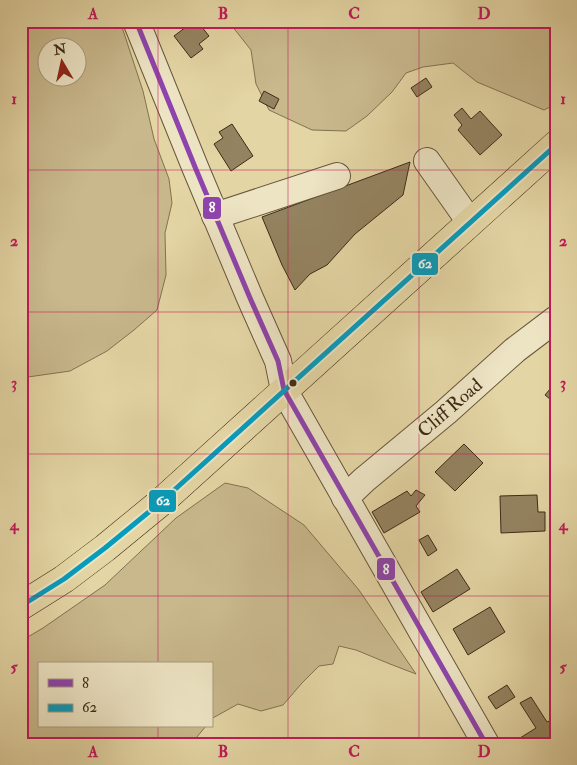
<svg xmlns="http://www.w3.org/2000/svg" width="577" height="765" font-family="'IM FELL Double Pica',serif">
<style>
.green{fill:#c8b88c;stroke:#827251;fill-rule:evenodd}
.building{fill:#948360;stroke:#3d2b16}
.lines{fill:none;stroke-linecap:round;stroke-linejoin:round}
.minor-casing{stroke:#67563a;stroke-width:28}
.major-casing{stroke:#3d2b16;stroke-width:29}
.minor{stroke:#ede4c4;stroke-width:26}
.major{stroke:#e4d5a4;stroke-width:28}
.bus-1-casing{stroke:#ede4c4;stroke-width:9}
.bus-2-casing{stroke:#ede4c4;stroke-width:9}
.bus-1{stroke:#8e44ad;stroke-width:5}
.bus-2{stroke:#069cbc;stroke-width:5}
.grid{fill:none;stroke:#c2185b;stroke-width:1;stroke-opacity:0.55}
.bus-dot{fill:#3d2b16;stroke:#ede4c4;stroke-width:2}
.labels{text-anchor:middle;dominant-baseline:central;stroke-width:4;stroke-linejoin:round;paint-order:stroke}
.street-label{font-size:19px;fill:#3d2b16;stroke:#ede4c4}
.line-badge{stroke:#ede4c4;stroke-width:2}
.badge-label{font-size:14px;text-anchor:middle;font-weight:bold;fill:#fff}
.neatline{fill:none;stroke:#c2185b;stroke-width:2}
.grid-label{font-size:16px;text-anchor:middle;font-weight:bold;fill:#c2185b}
</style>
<rect width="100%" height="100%" fill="#e4d5a4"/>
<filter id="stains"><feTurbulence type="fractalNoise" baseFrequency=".004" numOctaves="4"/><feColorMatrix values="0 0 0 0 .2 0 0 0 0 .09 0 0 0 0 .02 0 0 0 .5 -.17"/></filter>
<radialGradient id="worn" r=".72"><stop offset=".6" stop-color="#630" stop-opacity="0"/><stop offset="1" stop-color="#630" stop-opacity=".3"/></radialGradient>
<g class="green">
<path d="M21,21h99l23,70 11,48 15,40 3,24 -7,30 1,42 -9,35 -23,20 -27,21 -37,20 -49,7zM48,48h30v30h-30z"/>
<path d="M228,21h328v83l-12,6 -67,-28 -24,-19 -30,4 -17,6 -14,19 -25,24 -21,15 -34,-1 -43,-20 -13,-26 -5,-34z"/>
<path d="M225,483l23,5 56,37 55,65 57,84 -26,-10 -34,-14 -17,-4 -6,18 -14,2 -17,17 -19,22 -22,6 -23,-7 -27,15v-55h-172v62h167l-15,18h-170v-103l22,-13 62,-43 71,-67z"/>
</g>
<g class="building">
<path d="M194,21h3l12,15 -10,8 4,5 -12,9 -17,-22z"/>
<path d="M426,78l6,9 -15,10 -6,-9z"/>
<path d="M264,91l15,8 -5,10 -15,-8z"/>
<path d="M462,108l9,11 9,-8 22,24 -22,20 -22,-25 4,-5 -8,-10z"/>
<path d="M232,124l21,32 -22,15 -17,-27 9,-6 -4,-6z"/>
<path d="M410,162l-7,33 -48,39 -28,31 -17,9 -15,16 -13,-25 -20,-48z"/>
<path d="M556,382v22l-11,-9z"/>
<path d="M464,444l19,19 -28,28 -20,-19z"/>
<path d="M416,490l9,5 -9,11 4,6 -36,21 -12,-21 35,-21 4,5z"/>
<path d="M537,495l1,17h7v19l-44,2 -1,-37z"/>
<path d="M428,535l9,15 -9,6 -9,-16z"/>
<path d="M457,569l13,20 -37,23 -12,-20z"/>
<path d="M490,607l15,25 -37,23 -15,-26z"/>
<path d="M507,685l8,12 -19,12 -8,-12z"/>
<path d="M531,697l16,25 4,-2 5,8v16h-32l-4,-6 16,-10 -16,-25z"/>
</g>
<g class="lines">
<defs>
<g id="minor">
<path d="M136,21l59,146 55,131 28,63 6,29 202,354"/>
<path d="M427,161l43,61"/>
<path d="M215,216l122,-40"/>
<path d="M345,498l19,-18 82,-68 69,-62 41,-31"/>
</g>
<path id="major" d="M21,606l43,-27 41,-31 56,-46 395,-357"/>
</defs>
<use href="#minor" class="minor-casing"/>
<use href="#major" class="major-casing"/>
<use href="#minor" class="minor"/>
<use href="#major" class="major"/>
<defs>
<path id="bus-1" d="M136,21l59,146 55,131 28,63 6,29 202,354"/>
<path id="bus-2" d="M21,606l43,-27 41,-31 56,-46 395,-357"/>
</defs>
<use href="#bus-1" class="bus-1-casing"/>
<use href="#bus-2" class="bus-2-casing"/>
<use href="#bus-1" class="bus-1"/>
<use href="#bus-2" class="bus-2"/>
</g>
<path class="grid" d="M158,21v643M288,21v723M419,21v723M21,170h535M21,312h535M21,454h535M21,596h535M158,726v18"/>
<circle class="bus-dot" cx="293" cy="383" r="4.5"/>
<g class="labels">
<g class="street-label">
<text transform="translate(450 408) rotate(-41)">Cliff Road</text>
</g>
</g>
<g class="line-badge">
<rect x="202" y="196" width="20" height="24" rx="5" fill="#8e44ad"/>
<rect x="411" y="252" width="28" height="24" rx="5" fill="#069cbc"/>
<rect x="148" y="489" width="29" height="24" rx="5" fill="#069cbc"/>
<rect x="376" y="557" width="20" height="24" rx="5" fill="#8e44ad"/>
</g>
<g class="badge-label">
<text x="212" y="212">8</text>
<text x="425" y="268">62</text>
<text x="163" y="505">62</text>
<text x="386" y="574">8</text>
</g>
<rect width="577" height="765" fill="none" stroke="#e4d5a4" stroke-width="55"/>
<rect x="38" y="662" width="175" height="65" fill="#ede4c4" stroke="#a79a7e"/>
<rect x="48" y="679" width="25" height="8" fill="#8e44ad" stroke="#a79a7e"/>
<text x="82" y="688" font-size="15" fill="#3d2b16">8</text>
<rect x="48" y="704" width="25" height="8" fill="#069cbc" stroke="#a79a7e"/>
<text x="82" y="712" font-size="15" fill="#3d2b16">62</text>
<g transform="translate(62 62) rotate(351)"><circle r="24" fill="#ede4c4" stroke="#a79a7e"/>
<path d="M0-4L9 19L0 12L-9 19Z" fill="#8f2418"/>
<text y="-8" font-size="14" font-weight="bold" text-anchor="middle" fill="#3d2b16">N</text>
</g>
<rect x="28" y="28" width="522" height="710" class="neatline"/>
<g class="grid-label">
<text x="93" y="19">A</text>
<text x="223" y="19">B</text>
<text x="354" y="19">C</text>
<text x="484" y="19">D</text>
<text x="14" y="104">1</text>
<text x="563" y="104">1</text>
<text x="14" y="246">2</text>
<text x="563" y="246">2</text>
<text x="14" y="388">3</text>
<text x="563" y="388">3</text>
<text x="14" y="530">4</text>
<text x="563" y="530">4</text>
<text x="14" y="672">5</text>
<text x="563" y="672">5</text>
<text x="93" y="757">A</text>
<text x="223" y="757">B</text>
<text x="354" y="757">C</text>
<text x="484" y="757">D</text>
</g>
<rect width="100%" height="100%" filter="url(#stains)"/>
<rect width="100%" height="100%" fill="url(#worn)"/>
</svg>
